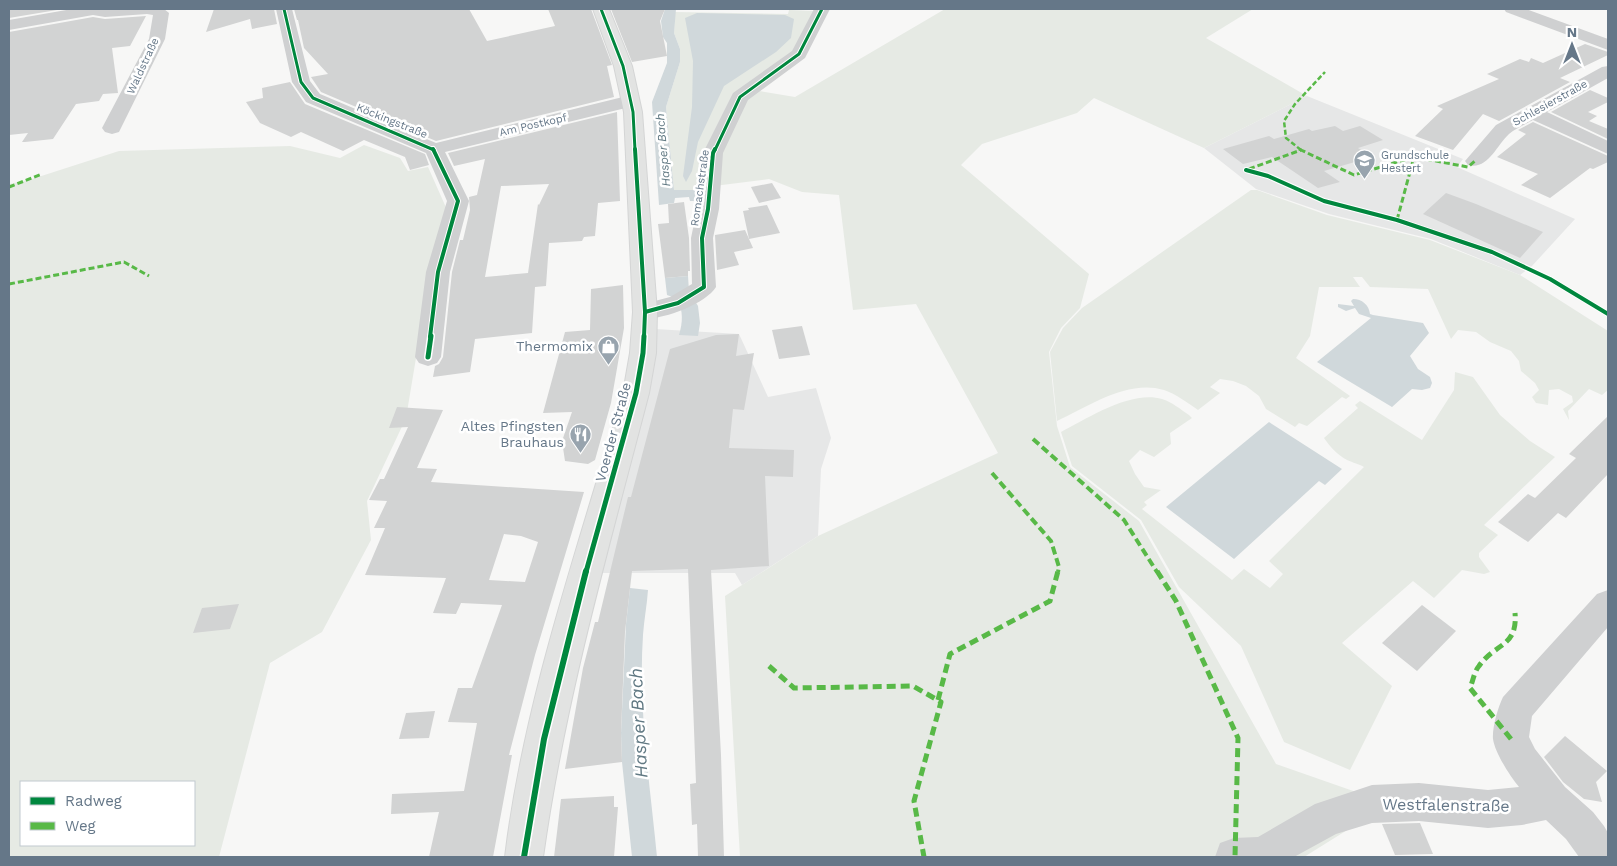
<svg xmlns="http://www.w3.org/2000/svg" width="1617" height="866" font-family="'Work Sans',sans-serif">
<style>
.built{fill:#e6e7e7}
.green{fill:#e6eae4;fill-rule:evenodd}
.water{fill:#d0d8db}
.building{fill:#d2d3d3;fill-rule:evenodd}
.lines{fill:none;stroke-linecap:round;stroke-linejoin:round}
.major-casing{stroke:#d4d5d5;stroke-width:2}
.minor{fill:#cfd0d1;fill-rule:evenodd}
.major{fill:#e2e3e2;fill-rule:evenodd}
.quiet-far3{stroke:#58b947;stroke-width:2.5;stroke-dasharray:5 2.5;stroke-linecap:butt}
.quiet-far2{stroke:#58b947;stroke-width:3;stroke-dasharray:6 3;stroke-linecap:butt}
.quiet-far1{stroke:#58b947;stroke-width:4;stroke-dasharray:8 4;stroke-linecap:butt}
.quiet{stroke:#58b947;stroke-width:5;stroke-dasharray:9 5;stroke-linecap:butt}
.cycleway-far3-casing{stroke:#fff;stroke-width:5}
.cycleway-far2-casing{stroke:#fff;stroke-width:6}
.cycleway-far1-casing{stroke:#fff;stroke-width:8}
.cycleway-casing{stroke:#fff;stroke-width:9}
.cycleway-far3{stroke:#00873e;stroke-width:3}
.cycleway-far2{stroke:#00873e;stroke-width:4}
.cycleway-far1{stroke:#00873e;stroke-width:5}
.cycleway{stroke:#00873e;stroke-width:6}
.labels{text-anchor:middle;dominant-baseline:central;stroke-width:5;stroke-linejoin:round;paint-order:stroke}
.far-street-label{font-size:11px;fill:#657788;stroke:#fff}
.far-poi-label{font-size:11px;fill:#657788;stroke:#fff;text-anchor:start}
.far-water-label{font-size:12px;font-style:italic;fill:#617983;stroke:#fff}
.poi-label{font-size:14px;fill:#657788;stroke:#fff;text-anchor:end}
.street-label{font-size:14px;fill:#657788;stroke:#fff}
.near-street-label{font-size:16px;fill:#657788;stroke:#fff}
.near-water-label{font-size:18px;font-style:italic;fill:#617983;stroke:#fff}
</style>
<rect width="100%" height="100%" fill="#f7f7f6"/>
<g class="built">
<path d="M1307,96l156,63 -6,8 118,52 -43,47 -12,9 -89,-36 -102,-25 -73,-25 -52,-41z"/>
<path d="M655,329l84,5 29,63 48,-9 15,50 -10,31 -3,67 -76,49 -7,-12h-136z"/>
</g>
<g class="green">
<path d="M945,9h308l-47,29 101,58 -103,52 -110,-50 -17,15 -95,31 -21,21 128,109 -9,34 -19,20 -12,24 8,74 13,41 69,54 137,243 83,29 14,21 -69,43h-564l-15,-261 93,-60 180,-83 -82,-149 -63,6 -14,-115 -37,-3 -33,-13 -55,7 10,-53 29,-43 42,7z"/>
<path d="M789,10l25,1 -17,41 -53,39 -42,99h-28l-8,-83 14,-45v-13l-6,-16 1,-21 113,2z"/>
<path d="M364,145l36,13 8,13 20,-4 20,45 -18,62 -24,144 -39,83 4,39 -49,92 -52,31 -51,194h-210v-673l20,-4 90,-29 171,-5 50,12zM21,782h173v63h-173z"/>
<path d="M1251,190h6l70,25 103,25 90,35 88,56v59l-6,5 -13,-6 -21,22 1,9 -6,-11 10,-7 -1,-6 -13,-7 -10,1 -1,15 -12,-2 -4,-6 7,-7 -4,-7 -14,-12 -2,-10 -8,-10 -21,-9 -14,-10 -18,-2 -7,9 -23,-50 -58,-2 -8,-10h-9l7,10h-41l-9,49 -14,22 54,38 -4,3 -4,-2 -35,29 -8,-3 -4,4 -29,-18 -7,-13 -13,-10 -13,-5 -13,-2 -10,8 10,6 -22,17c-10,-7 -22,-16 -34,-20 -36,-11 -75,16 -107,31l-7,-69 13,-24 19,-20z"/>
<path d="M1455,372l18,5 27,38 30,26 25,16 -71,68 14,10 -19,18v4l11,15 -6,2 -22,-4 -28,28 -21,-17 -71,62 50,43 -42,84 -66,-28 -43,-96 -62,-59 -38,-67 -69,-54 -11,-34c27,-14 70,-42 101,-33 10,3 18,10 27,16l3,3 -22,15 1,11 -17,13 -14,-7 -11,11 6,13 9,13 17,3 -17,12 3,3 -5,4 90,71 12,-11 26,19 13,-14 -14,-13 95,-94c-5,-3 -7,-3 -12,-5 -12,-4 -21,-14 -28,-24l34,-30 -3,-3 5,-4 62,39 32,-50z"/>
</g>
<g class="water">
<path d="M665,9h11l-2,24 6,16v13l-14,45 8,83h28l-1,11h-11l-1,-4 -14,1 -1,5 -15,2 -7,-103 15,-39v-20l-4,-6 -2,-16z"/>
<path d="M697,13l88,2 9,4 -3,19 -15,14 -52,34 -26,56 -6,29 -6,11 -3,-6 9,-69 1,-46 -8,-43z"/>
<path d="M688,276l1,15 9,15 2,17 -2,13 -19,-1c4,-13 4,-23 -1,-36l-11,-4 -2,-17z"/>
<path d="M1353,299c9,0 16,6 17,15l3,1 50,8 6,10 -19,23 8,13 12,8 2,6 -2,5 -8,2 -10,-1 -20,18 -75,-45 54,-44 -12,-4 -4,-6 -9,3 -8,-4v-3l16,2 -3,-5z"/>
<path d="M1269,422l73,47 -17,16 -6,-4 -85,78 -68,-52z"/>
<path d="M630,588l18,2c-1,15 -4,30 -5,45 -5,74 7,149 14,222h-25l-10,-95 -1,-29 5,-109z"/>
</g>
<g class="building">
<path d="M9,9h54l-54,9z"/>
<path d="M214,9h60l3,15 -25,5 -2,-10 -44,13z"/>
<path d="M294,9h175l18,32 68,-15 -7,-17h43l21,56 -5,1 7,31 -178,44 -115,-49 -10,-15 17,-3 -24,-26 -6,-28h-1z"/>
<path d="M611,9h54l-5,12 7,35 -35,6z"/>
<path d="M146,16l-16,30 -18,2 6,45 -15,1 -4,7 -23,3 -23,35 -28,3h-3l6,-9 -19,2v-103l84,-15 12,2z"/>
<path d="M1585,44l23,8v3l-48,23 10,4 -71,39 -16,-7 -30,36 -38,-14 28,-27 -6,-3 62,-27 -12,-5 33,-15 9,3 2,-4 12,5z"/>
<path d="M290,82l15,22 120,50 4,11 -19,5 -5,-13 -41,-17 -21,11 -42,-19 -10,5 -31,-14 -14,-21 17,-4 -1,-10z"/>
<path d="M1590,90l18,8v4l-20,10 9,4 -8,5 19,8v10l-57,-27z"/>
<path d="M617,112l3,89 -22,2 -3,33 -11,1 -2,4 -33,2 -3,43 -11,1 -3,46 -57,6 -5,33 -37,5 2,-11 4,-2 4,-7 9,-85 8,-32h3l7,-30 -1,-13 8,-2 8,-36 -31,7 -6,-13zM549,184l-10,21 -1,-1 -10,69 -43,4 16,-91z"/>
<path d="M1533,122l75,34v6l-15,7 -3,-1 -40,30 -29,-13 17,-11 -41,-17 29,-23 -8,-4z"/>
<path d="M1335,126l8,5 17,-5 23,14 -25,8 14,9 -48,14 16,11 -22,6 -46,-31 -29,7 -20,-15 46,-13 5,3 35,-10 3,2z"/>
<path d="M772,183l9,15 -22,5 -8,-16z"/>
<path d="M1446,193l30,11 67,28 -23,26 -97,-44z"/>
<path d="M684,202l5,36 1,33h-2v5l-23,2 -7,-54 11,-1 -1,-19z"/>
<path d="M767,205l13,28 -31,6 -6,-28 6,-1 -1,-2z"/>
<path d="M745,230l8,18 -19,4 5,13 -22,5 -2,-35z"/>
<path d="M623,285l1,43 -13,75 -16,57 -7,4 -23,-3 -3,-20 10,-29 -29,1 22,-81 25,-2 1,-41z"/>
<path d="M802,326l8,29 -31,4 -7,-29z"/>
<path d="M739,334l-3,22 18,-3 -10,57 -11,-1 -4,39 65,2 -1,27 -28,-1 4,90 -58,4 10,185 3,102h-26l-1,-33 -5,1 -2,-41 6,-1 -8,-214 -56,2 -7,61 -4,101 1,29 -57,7 18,-101 12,-46h3l30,-125h3l39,-148 46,-14z"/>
<path d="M397,407l46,3 -26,58 20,1 -6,13 153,10 -49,163 -26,100h3l-19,102h-64l10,-45 -48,2 1,-20 72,-3 13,-68 -29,-1 10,-34h14l30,-83 -41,-2 -5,11 -23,-1 13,-35 -81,-3 20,-47h-11l13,-27 -18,-1 11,-21h4l24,-52 -19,1zM504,534l17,2 17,6 -13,40 -36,-2z"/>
<path d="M1608,416v58l-42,44 -8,-5 -30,29 -30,-20 30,-28 7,4 41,-40 -7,-4z"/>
<path d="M239,604l-9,25 -37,4 9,-25z"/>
<path d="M1422,605l34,26 -39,40 -35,-28z"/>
<path d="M435,711l-6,27 -30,1 7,-26z"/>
<path d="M1565,736l42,35 -11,11 6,20 -18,-3 -21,-17 -19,-25z"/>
<path d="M614,796v11h4l-4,50h-60l7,-58z"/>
<path d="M1420,823l13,31 -38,1 -13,-31z"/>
</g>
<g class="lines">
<defs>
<path id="major" d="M593,9h16l23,57 10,46 15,200 -1,41 -7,40c-40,154 -84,306 -106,464h-38c19,-158 74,-311 118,-464l7,-40 3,-41 -9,-200 -10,-46z"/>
</defs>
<use href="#major" class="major-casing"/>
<g class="minor">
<path d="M72,9h92l5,4 -4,26 -46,93 -7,2 -7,-2 -3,-4 47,-89 4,-24 -6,-1 -42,3 -12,-2 -84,15v-10z"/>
<path d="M276,9h16l18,72 10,13 116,49 195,-48 7,2 2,4 -2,4 -193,47 24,49 -19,71 -9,85 -4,6 -9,3 -9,-3 -4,-6 11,-85 21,-71 -21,-48 -120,-51 -14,-20z"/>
<path d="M814,9h16l-25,49 -57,42 -25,53 -4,56 -6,29 3,49c-11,18 -60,36 -80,31l-3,-6 3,-6 34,-9 22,-13 -1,-46 6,-29 6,-56 30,-60 59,-42z"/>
<path d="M1504,9h22l82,30v11l-102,-38z"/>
<path d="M1608,66v12l-61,34 61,29v13l-75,-34c-7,4 -17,8 -24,14 -13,12 -21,36 -41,31l-3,-4 31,-36 106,-58z"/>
<path d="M1608,590v37l-76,89 -3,21 6,12 30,38 28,25 11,14 4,7v24h-29l-13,-18 -20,-19 -24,5 -34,3 -69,-7 -47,2 -36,11 -42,23h-79l5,-14 14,-5 24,-1 57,-33 57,-19 47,-2 69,7 31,-3c-9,-11 -24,-34 -26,-48 -1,-11 5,-32 10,-42l94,-103z"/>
</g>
<use href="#major" class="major"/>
<path class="quiet-far3" d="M1301,150l-15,-12 -2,-17 11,-17 30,-32"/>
<g class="quiet-far2">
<path d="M1299,149l2,1"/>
<path d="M1249,169l52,-19 53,25 60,-18 54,10 7,-6"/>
<path d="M9,187l33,-13"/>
<path d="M1397,220l17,-63"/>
<path d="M9,284l115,-22 25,14"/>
</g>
<g class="quiet-far1">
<path d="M1033,439l91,81 33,52"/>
<path d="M992,473l59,68 8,26 -1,5"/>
</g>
<g class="quiet">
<path d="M1157,571l19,30 62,137 -3,119"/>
<path d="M769,666l25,22 119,-2 28,16 -27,99 10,56"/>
<path d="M938,700l12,-46 100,-53 8,-30"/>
<path d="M1511,739l-41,-51c3,-7 4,-16 9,-22 16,-23 39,-19 36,-53"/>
</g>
<defs>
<g id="cycleway-far3">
<path d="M284,9l17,73 12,16 121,52"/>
<path d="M601,9l22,57 10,46 2,38"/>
<path d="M715,150l25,-53 59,-43 23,-45"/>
</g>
<g id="cycleway-far2">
<path d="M635,149l10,163 -1,25"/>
<path d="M1246,170l22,6 56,25 73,19 95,32 58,27 58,35"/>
<path d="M645,312l33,-9 26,-16 -2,-49 6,-29 5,-56 2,-4"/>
<path d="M430,337l8,-65 20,-71 -25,-52"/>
</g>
<g id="cycleway-far1">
<path d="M428,357l3,-21"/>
<path d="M586,572l50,-179 7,-40 1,-17"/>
</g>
<path id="cycleway" d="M524,857l20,-118 42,-168"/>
</defs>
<use href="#cycleway-far3" class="cycleway-far3-casing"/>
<use href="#cycleway-far2" class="cycleway-far2-casing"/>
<use href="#cycleway-far1" class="cycleway-far1-casing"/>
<use href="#cycleway" class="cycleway-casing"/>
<use href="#cycleway-far3" class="cycleway-far3"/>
<use href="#cycleway-far2" class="cycleway-far2"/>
<use href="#cycleway-far1" class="cycleway-far1"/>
<use href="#cycleway" class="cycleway"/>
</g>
<defs>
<symbol id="school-pin" viewBox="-11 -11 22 30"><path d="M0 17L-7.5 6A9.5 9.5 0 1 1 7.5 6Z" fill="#98a4ae" stroke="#fff"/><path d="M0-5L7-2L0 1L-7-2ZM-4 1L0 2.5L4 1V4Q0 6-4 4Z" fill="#fff"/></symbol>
<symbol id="shop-pin" viewBox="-11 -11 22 30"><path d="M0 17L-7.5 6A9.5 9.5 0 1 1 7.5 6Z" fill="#98a4ae" stroke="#fff"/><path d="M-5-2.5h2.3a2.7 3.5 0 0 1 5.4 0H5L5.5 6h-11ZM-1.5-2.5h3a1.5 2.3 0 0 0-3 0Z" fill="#fff"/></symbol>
<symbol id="restaurant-pin" viewBox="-11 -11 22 30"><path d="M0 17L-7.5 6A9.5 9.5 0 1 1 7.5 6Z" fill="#98a4ae" stroke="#fff"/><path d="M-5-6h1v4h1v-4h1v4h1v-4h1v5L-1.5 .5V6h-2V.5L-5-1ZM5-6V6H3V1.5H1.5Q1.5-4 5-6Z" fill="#fff"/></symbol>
</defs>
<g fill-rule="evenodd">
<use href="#school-pin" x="1352" y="148" width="25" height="34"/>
<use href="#shop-pin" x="596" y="334" width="25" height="34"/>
<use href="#restaurant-pin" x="568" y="422" width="25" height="34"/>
</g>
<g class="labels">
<g class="far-street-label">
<text transform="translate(143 66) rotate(-65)">Waldstraße</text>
<text transform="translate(1550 103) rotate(-29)">Schlesierstraße</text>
<text transform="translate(392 121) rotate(22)">Köckingstraße</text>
<text transform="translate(533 125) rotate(-13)">Am Postkopf</text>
<text transform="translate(700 188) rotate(-82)">Romachstraße</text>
</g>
<g class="far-poi-label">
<text x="1381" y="155">Grundschule<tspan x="1381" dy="13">Hestert</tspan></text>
</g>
<g class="far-water-label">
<text transform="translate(663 150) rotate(-95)">Hasper Bach</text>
</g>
<g class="poi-label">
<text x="593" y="346">Thermomix</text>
<text x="564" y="426">Altes Pfingsten<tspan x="564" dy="16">Brauhaus</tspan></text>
</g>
<g class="street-label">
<text transform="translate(613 432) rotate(-75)">Voerder Straße</text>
</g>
<g class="near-street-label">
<text transform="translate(1446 805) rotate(1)">Westfalenstraße</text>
</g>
<g class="near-water-label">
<text transform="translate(638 723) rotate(-93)">Hasper Bach</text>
</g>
</g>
<rect width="1617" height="866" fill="none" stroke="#657788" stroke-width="20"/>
<rect x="20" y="781" width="175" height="65" fill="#ffffff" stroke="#c1c9cf"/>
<rect x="30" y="797" width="25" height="8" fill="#00873e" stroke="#c1c9cf"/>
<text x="65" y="806" font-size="15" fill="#657788">Radweg</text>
<rect x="30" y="822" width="25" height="8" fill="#58b947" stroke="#c1c9cf"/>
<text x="65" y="831" font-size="15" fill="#657788">Weg</text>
<g transform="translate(1572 45)" stroke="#ffffff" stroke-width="4" paint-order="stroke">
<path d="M0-4L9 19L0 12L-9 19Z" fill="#657788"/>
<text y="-8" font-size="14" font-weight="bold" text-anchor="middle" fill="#657788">N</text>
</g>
</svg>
